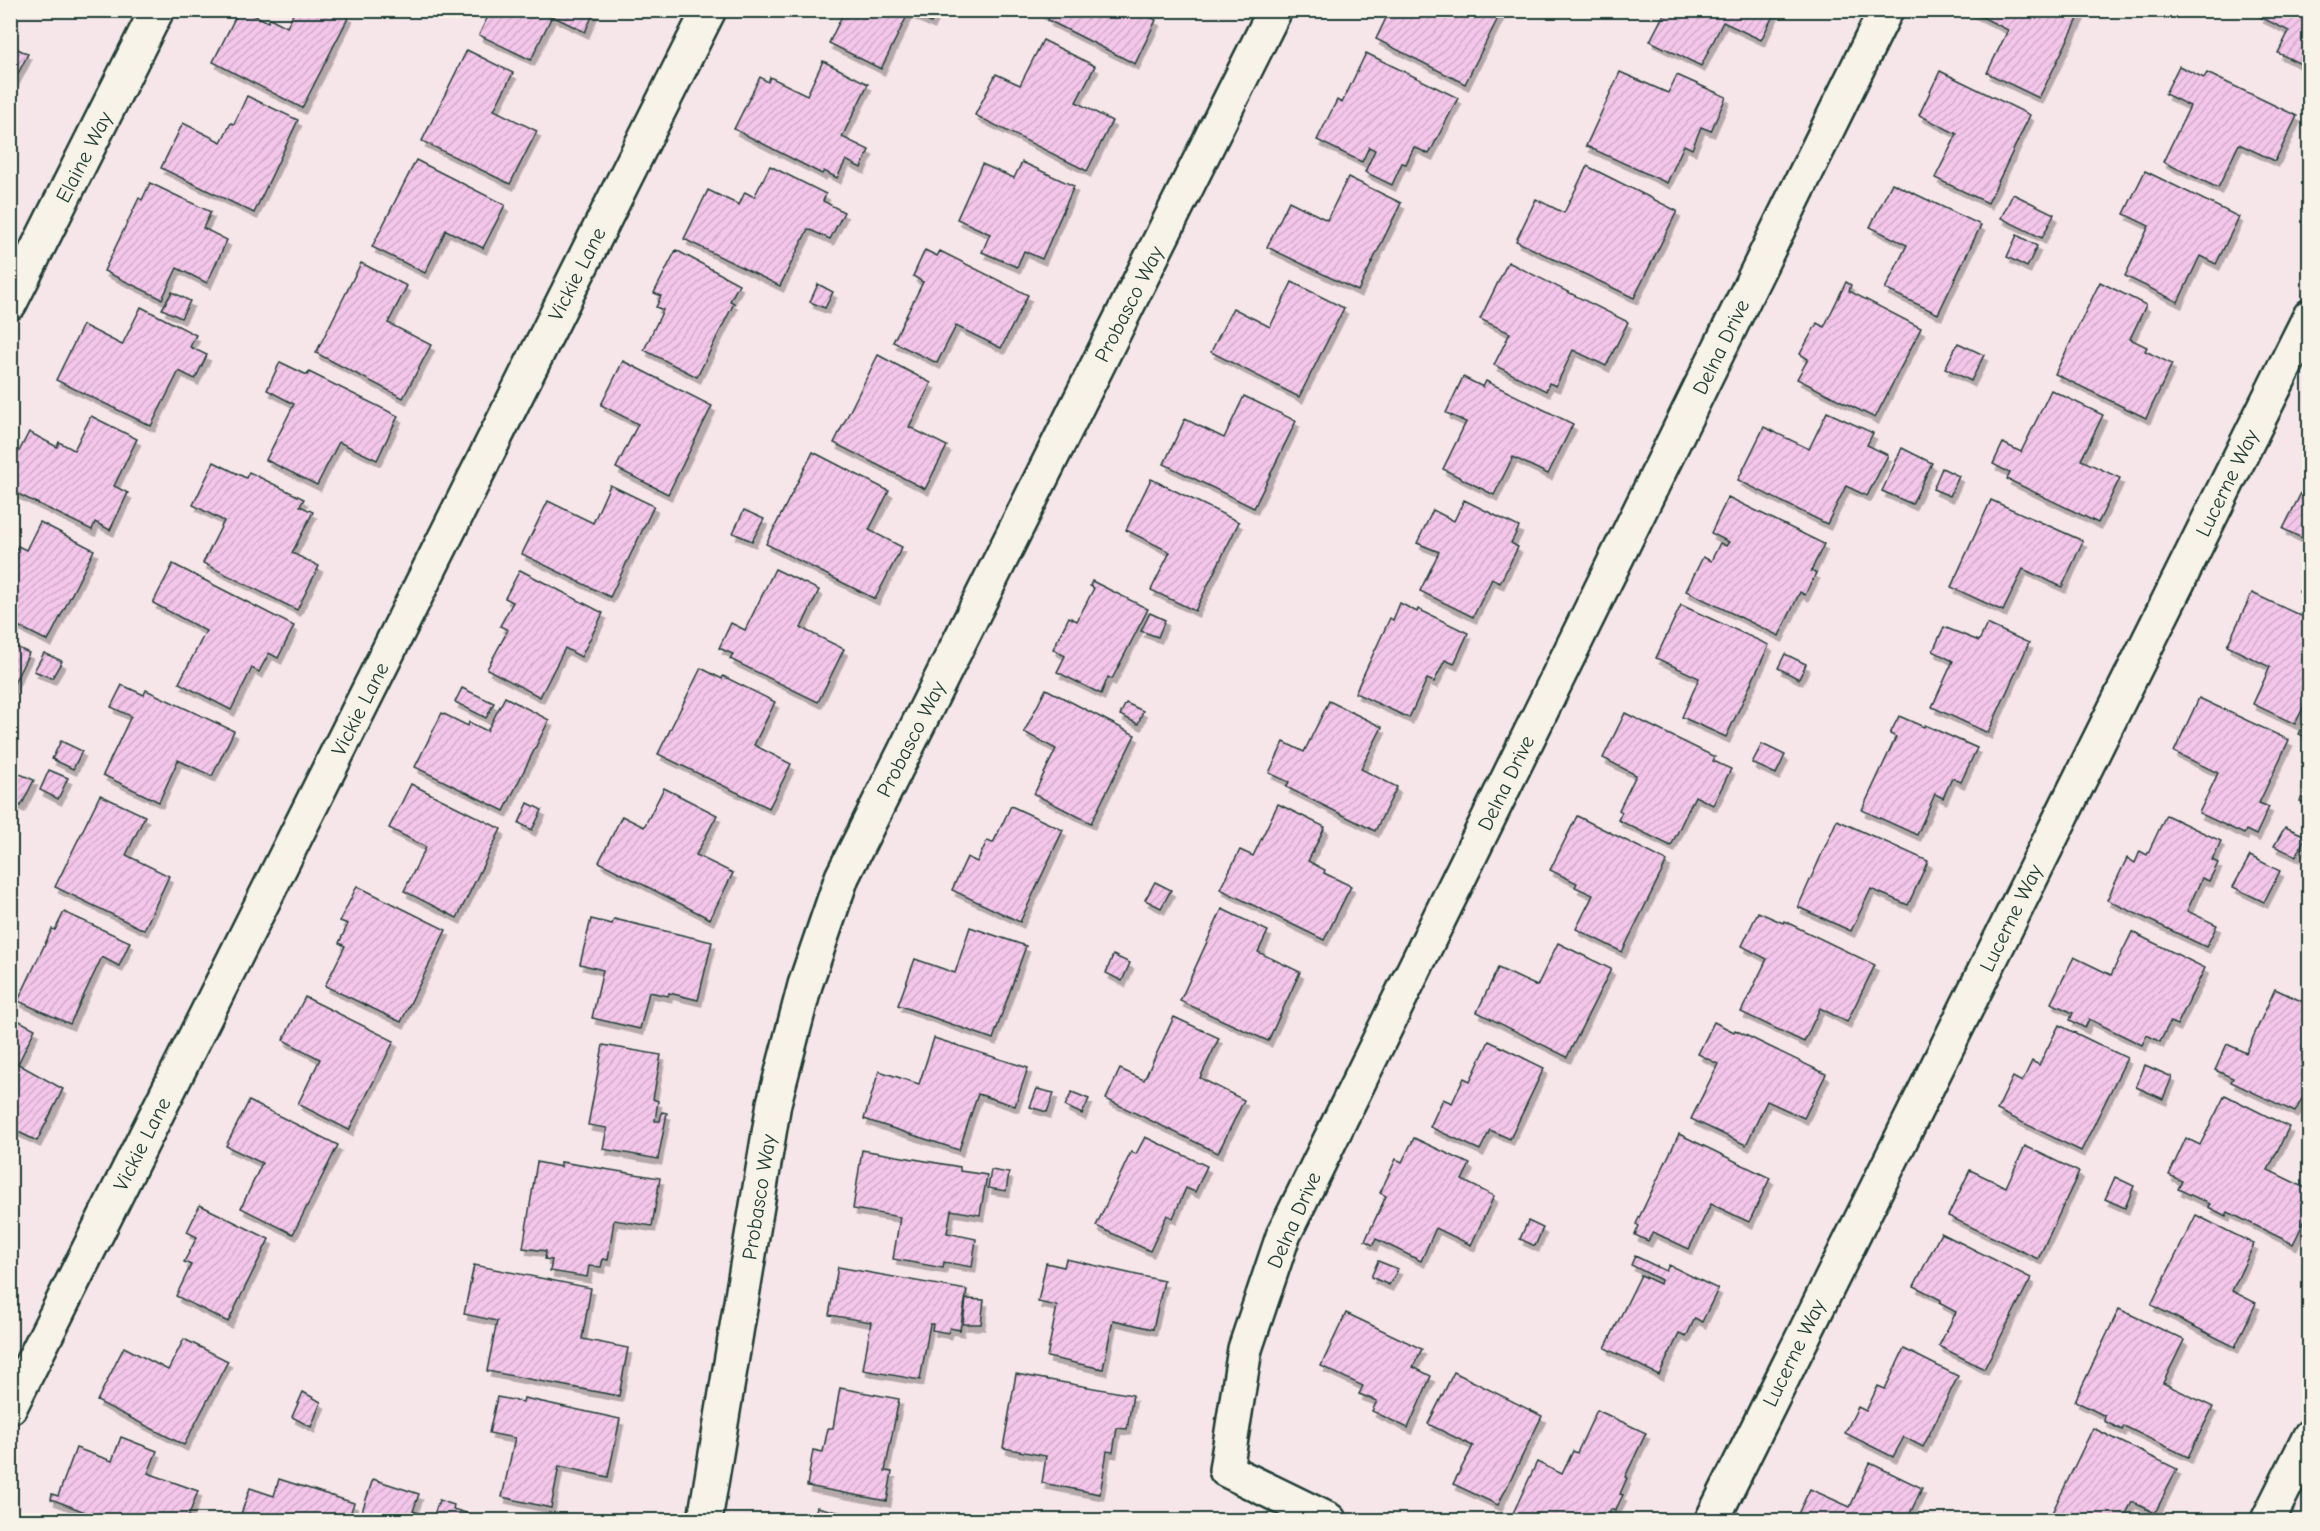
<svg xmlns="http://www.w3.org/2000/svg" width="2320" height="1531" font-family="'Comic Neue',sans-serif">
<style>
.building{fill:url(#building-hatch);stroke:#1f3d34;stroke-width:1.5;filter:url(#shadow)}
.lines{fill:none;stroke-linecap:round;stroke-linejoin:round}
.minor-casing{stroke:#1f3d34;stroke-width:38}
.minor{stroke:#f7f3e8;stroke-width:33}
.labels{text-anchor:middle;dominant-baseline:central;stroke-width:5;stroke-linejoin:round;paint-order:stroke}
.street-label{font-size:21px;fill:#1f3d34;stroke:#f7f3e8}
</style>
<defs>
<pattern id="building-hatch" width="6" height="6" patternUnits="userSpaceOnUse" patternTransform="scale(1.5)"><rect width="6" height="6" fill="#f4c6ea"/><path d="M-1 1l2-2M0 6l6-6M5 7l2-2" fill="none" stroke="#d1abc9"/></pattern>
<filter id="shadow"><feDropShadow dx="3.5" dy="6" stdDeviation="0" flood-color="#0004"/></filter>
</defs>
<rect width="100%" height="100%" fill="#f6e6e9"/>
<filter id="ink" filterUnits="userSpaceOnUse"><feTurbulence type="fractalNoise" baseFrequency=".0167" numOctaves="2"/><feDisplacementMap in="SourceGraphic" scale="12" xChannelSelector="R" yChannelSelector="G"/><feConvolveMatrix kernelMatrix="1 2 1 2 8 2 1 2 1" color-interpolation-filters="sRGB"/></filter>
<g filter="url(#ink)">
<g class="building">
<path d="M239,10h5l24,12 2,-4 17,9 8,-17h43l11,6 -47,92 -89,-46z"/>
<path d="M491,10h104l-10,22 -33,-16 -21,44 -52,-25z"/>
<path d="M845,10h92l-6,13 -22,-11 -28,57 -52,-26z"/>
<path d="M1036,10h102l18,10 -21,44 -87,-44 1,-3z"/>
<path d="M1390,10h112l-37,74 -89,-45z"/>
<path d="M1666,10h110l-15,30 -38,-18 -22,44 -51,-25z"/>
<path d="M2264,10h46v48l-5,8 -27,-13 11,-22 -29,-14z"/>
<path d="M1970,11v-1l112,1 -43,87 -52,-25 21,-43z"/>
<path d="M1043,40l52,26 -19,36 36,19 -25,50 -112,-56 21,-41 24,11z"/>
<path d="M10,45l18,9 -18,35z"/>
<path d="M467,50l46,23 -19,37 43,21 -27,53 -88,-43z"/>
<path d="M1366,53l92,45 -29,56 -15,-7 -8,17 -4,-1 -10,22 -27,-13 10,-22 -6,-3 -7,15 -45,-22 20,-40 5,3z"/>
<path d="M823,61l45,23 -26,53 27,13 -8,18 -15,-8 -9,18 -13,-7 -2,3 -88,-45 26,-52 8,5 2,-5 37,18z"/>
<path d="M2179,66l25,12 3,-5 90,43 -22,45 -36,-17 -21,44 -55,-26 27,-56 -25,-12z"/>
<path d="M1940,71l90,44 -42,88 -53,-25 22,-44 -38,-19z"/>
<path d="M1620,72l48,21 9,-18 49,22 -15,34 -10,-4 -9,22 -8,-4 -17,38 -81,-37z"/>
<path d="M247,96l51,24 -44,93 -93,-45 22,-45 38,19 10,-19 3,1z"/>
<path d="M416,160l89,45 -22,43 -37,-18 -21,43 -53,-26z"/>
<path d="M1022,162l52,24 -32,73 -18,-8 -7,16 -35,-15 8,-18 -33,-15 25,-55 32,14z"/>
<path d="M770,166l56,28 -3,7 21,11 -14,27 -22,-10 -28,57 -96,-47 24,-49 31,15 6,-13 9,5z"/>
<path d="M1587,166l90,45 -43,87 -118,-57 20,-42 28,14z"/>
<path d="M2145,171l94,46 -23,47 -16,-8 -22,46 -53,-26 24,-50 -25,-12z"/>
<path d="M1348,177l53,26 -43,88 -91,-44 22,-46 38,19z"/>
<path d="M150,183l61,29 -8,16 24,12 -20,43 -30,-15 -15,31 -58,-28 35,-73 3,2z"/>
<path d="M1892,183l89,42 -43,89 -53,-25 22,-44 -37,-18z"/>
<path d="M2013,194l41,20 -12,24 -41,-20z"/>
<path d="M2017,235l20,11 -10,21 -20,-10z"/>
<path d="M676,250l63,34 -9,17 4,2 -37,74 -53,-27 19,-40 -7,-3 5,-11 -7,-3z"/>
<path d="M925,250l12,6 3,-5 88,44 -27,53 -45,-22 -19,37 -44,-21 30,-60 -10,-6z"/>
<path d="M1508,262l120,60 -22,44 -33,-16 -17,36 -7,-3 -3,8 -52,-26 16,-32 -30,-14z"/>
<path d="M361,263l46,23 -19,37 43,22 -28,53 -87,-45z"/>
<path d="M1292,282l52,26 -45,89 -88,-45 22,-44 37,19z"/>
<path d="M1846,282l5,3 -2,6 72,37 -46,90 -78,-39 11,-20 -8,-5 17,-31 7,4z"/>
<path d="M2100,282l46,23 -16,34 17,8 -2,4 27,13 -26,54 -91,-44z"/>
<path d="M818,284l15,8 -8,16 -15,-6z"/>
<path d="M172,292l18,9 -9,17 -19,-9z"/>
<path d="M141,307l55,28 -6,12 17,8 -12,24 -16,-8 -28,55 -95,-46 27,-55 39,20z"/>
<path d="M1958,343l26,12 -13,26 -26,-13z"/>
<path d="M878,355l53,28 -22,44 38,19 -22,43 -91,-46z"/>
<path d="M623,361l89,45 -44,88 -52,-26 22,-44 -37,-19z"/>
<path d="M280,362l27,13 2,-3 89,44 -21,44 -38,-18 -22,43 -51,-25 28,-56 -27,-14z"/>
<path d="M1463,377l20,10 3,-6 87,43 -25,50 -35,-17 -19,38 -51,-26 23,-47 -20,-9z"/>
<path d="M2051,390l52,25 -22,45 39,18 -22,45 -91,-44 3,-6 -17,-9 10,-21 18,9z"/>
<path d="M1244,396l52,25 -42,87 -90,-44 21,-45 39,19z"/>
<path d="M1827,412l46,21 -6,12 21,10 -21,41 -21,-10 -19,38 -89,-44 26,-53 45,22z"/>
<path d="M91,416l46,23 -23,47 14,7 -18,37 -15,-8 -3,8 -82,-40v-21l19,-37 28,15 2,-5 15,8z"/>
<path d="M1902,448l30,15 -20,41 -30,-13z"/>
<path d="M813,452l76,39 -20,39 33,17 -27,52 -109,-55z"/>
<path d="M214,462l32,16 3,-6 55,27 -4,7 13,6 -21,41 27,13 -22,44 -94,-47 21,-42 -31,-16z"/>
<path d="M1942,468l17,8 -9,20 -17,-7z"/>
<path d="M1151,479l88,43 -44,89 -44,-21 19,-38 -44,-22z"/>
<path d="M610,485l44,21 -44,91 -88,-43 26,-53 45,22z"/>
<path d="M2305,485l5,2v55l-27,-13z"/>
<path d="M1728,497l96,47 -13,27 5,2 -11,22 -5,-3 -21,44 -93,-45 17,-34 8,4 9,-18 6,3 3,-4 -18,-9z"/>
<path d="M1464,500l55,27 -8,16 7,4 -18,36 -8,-4 -19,38 -53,-26 19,-39 -22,-9 16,-33 21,11z"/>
<path d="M1991,500l92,41 -21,46 -39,-18 -20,42 -52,-24z"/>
<path d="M744,510l20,9 -12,22 -19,-8z"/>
<path d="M40,522l54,28 -46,91 -38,-19v-61l8,-15 8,4z"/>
<path d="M173,564l121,62 -16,32 -9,-5 -10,19 -7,-4 -21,42 -52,-27 27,-52 -53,-28z"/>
<path d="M775,569l44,21 -18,38 43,21 -26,53 -88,-43 3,-5 -14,-6 12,-25 14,7z"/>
<path d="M520,570l83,43 -22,44 -16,-9 -25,49 -53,-28 21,-39 -8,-4 13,-24 -8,-4z"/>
<path d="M2310,572v25l-11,-5z"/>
<path d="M1092,581l56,28 -36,70 -4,-2 -7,17 -44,-22 8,-16 -12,-7 16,-32 8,4 17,-33 -4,-2z"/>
<path d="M2252,593l58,27v74l-15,30 -42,-20 17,-37 -43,-21z"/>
<path d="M1400,603l17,9 1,-3 50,24 -14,31 -9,-4 -11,22 -7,-3 -18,39 -54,-25 35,-75 3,2z"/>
<path d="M1681,605l88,40 -43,92 -44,-20 17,-39 -43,-20z"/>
<path d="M1150,613l15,7 -7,17 -17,-6z"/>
<path d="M1987,624l42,19 -41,90 -56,-26 21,-46 -20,-10 11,-24 35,14z"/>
<path d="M10,644l19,9 -19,38z"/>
<path d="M44,653l18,8 -10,17 -18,-7z"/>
<path d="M1785,654l21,10 -7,15 -21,-11z"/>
<path d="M701,668l21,11 1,-3 52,26 -21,43 37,19 -22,44 -111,-54z"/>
<path d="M122,685l22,10 2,-5 88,41 -22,45 -34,-16 -19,42 -56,-27 28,-59 -20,-9z"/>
<path d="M462,688l32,15 -8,15 -31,-16z"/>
<path d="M1046,689l89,46 -44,88 -57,-29 22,-45 -32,-17z"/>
<path d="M505,697l44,23 -45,91 -89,-44 27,-54 26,13 1,-4 18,9z"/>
<path d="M2199,698l90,42 -30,63 10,4 -13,28 -10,-5 -2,4 -45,-21 19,-40 -44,-21z"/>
<path d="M1329,701l53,26 -21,42 36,18 -22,44 -89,-44 3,-5 -20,-9 15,-31 20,10z"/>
<path d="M1126,703l17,8 -5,13 -18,-9z"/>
<path d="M2310,712v27l-11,-5z"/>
<path d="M1625,713l90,44 -2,4 18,8 -18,36 -18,-9 -24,50 -53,-26 4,-8 -3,-2 17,-35 -33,-17z"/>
<path d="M1899,716l25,11 1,-2 52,23 -16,34 -9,-4 -9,20 -8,-4 -18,41 -55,-25 34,-73 -6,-3z"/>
<path d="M61,741l21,10 -9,18 -21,-10z"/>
<path d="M1762,744l23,11 -9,19 -24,-11z"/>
<path d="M11,770l23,10 -13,26 -11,-5z"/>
<path d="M49,770l19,8 -10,21 -18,-9z"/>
<path d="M2310,782v24l-10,-5z"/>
<path d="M411,784l90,45 -44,89 -53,-27 22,-44 -37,-19z"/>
<path d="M664,788l53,27 -21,40 37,18 -23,46 -111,-57 23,-46 22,11z"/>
<path d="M100,795l45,21 -19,39 43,21 -25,54 -89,-43z"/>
<path d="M528,803l14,7 -10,20 -13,-7z"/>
<path d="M1278,804l47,23 -17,34 17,9 -1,3 27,13 -27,54 -104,-51 20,-39 13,6z"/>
<path d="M1011,806l52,24 -43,92 -68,-32 15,-33 10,5 10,-21 6,2z"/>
<path d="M2166,815l55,26 -9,19 6,3 -9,18 -7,-3 -15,33 30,14 -11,22 -99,-47 20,-42 8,5 5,-12 7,4z"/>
<path d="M1577,816l90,45 -45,91 -46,-23 17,-34 -18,-8 2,-4 -27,-13z"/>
<path d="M1837,820l91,41 -20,44 -37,-16 -20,42 -53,-24z"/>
<path d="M2285,827l21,9 -10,20 -22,-10z"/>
<path d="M2250,856l30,15 -16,31 -31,-15z"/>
<path d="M1155,882l16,8 -10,18 -16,-8z"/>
<path d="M357,886l89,44 -45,92 -76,-36 20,-40 -6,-3 9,-19 -8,-3z"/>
<path d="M1222,909l46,22 -10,21 42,20 -32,69 -88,-40z"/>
<path d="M64,912l66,30 -11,24 -17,-9 -32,67 -52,-23 34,-72 3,1z"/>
<path d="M1758,912l25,11 1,-2 91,44 -28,57 -27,-14 -16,34 -63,-30 26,-53 -25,-13z"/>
<path d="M591,919l21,5 2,-5 98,23 -14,58 -29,-7 -1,3 -19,-4 -9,37 -48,-11 11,-48 -23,-6z"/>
<path d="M970,927l56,19 -33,93 -95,-34 17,-46 40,14z"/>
<path d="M2132,932l73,36 -28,57 -7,-3 -10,20 -13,-7 -5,10 -53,-26 -4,9 -15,-8 3,-7 -22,-10 23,-46 37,18z"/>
<path d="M1558,943l53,26 -44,88 -90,-45 21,-44 39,18z"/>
<path d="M1113,955l17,8 -8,18 -16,-8z"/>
<path d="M2275,989l35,16v78l-15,29 -64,-30 2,-4 -18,-8 12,-26 19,9z"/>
<path d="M305,997l89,44 -45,89 -51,-26 22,-45 -37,-19z"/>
<path d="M10,1016l25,13 -17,35 45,25 -26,52 -27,-13z"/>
<path d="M1174,1017l45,21 -19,40 44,22 -26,53 -112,-54 14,-30 24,11z"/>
<path d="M1714,1022l20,10 1,-2 91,44 -22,44 -37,-17 -21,44 -55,-26 27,-55 -20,-10z"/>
<path d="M2059,1025l68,33 -46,93 -84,-41 16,-33 9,5 10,-21 7,4z"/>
<path d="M934,1038l94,30 -13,38 -37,-12 -19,56 -95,-31 15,-48 40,13z"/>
<path d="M1489,1041l55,27 -34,71 -20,-9 -10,20 -50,-23 13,-28 9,4 12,-25 6,3z"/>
<path d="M603,1045l58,10 -8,44 5,2 -3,20h5l2,-9 5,1 -9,46 -55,-10 4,-21 -19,-3z"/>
<path d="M2145,1065l27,12 -9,22 -27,-12z"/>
<path d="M1037,1089l17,4 -7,19 -17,-5z"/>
<path d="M1072,1092l17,7 -7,15 -17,-8z"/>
<path d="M2225,1095l64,32 -21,43 42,20v20l-17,34 -65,-32 -2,4 -18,-9 2,-3 -32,-15 4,-8 -13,-6 17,-37 14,7z"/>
<path d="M249,1101l89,44 -45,89 -52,-26 21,-45 -36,-17z"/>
<path d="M1679,1134l91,44 -21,44 -38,-18 -22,45 -36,-17 -5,9 -13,-6 4,-9 -3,-2z"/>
<path d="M1145,1137l62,29 -12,26 -9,-4 -13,30 -6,-3 -17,36 -54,-25 35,-74 5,2z"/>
<path d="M1414,1138l56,26 -8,16 32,16 -23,49 -35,-17 -15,33 -45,-22 -3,6 -8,-4 21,-45 -6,-3 16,-34 6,3z"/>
<path d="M2025,1146l54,26 -41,87 -90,-43 22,-46 36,17z"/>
<path d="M862,1150l98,17v4l27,4 -7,40 -29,-5 -4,23 29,6 -4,28 -28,-5 -1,6 -50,-9 7,-42 -47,-8z"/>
<path d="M537,1162l24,5v-5l99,16 -8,48 -38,-6 -6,40 -5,-1 -2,8 -12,-1 -2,11 -37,-6 2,-11 -7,-1 1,-8 -23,-3z"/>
<path d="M991,1170l18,3 -3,18 -18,-3z"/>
<path d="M2115,1177l19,9 -9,22 -20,-9z"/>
<path d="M200,1205l69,34 -41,83 -52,-26 15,-31 -7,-3 13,-25 -10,-5z"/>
<path d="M2196,1215l58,29 -22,47 24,12 -21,44 -84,-42z"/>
<path d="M1528,1221l15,7 -8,18 -15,-7z"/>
<path d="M1941,1233l90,45 -47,91 -45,-23 17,-34 -17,-9 2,-3 -27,-14z"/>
<path d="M1635,1256l31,15 3,-6 49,24 -16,33 -7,-4 -9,19 -7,-3 -20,41 -54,-27 36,-73 19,9 1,-4 -30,-15z"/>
<path d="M1066,1259l98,22 -11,48 -40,-9 -10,49 -56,-12 10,-51 -19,-4 8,-39 18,4z"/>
<path d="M1378,1261l20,8 -9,16 -18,-8z"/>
<path d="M474,1265l117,23 -9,51 46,9 -9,48 -132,-25 10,-50 -33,-7z"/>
<path d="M838,1267l129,23 -7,40 -10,-2 -2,5 -16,-3 1,-6h-3l-10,56 -57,-10 8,-48 -42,-7z"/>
<path d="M966,1299l18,1 -3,24h-18z"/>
<path d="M2119,1309l65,31 -21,43 50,24 -25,50 -64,-31 -2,4 -18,-9 1,-5 -30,-15z"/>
<path d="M1346,1313l76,36 -9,18 18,9 -23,52 -36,-17 5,-10 -18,-7 4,-8 -42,-20z"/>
<path d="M184,1339l44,22 -44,84 -87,-44 27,-54 44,23z"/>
<path d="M1904,1349l54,27 -35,71 -19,-10 -11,20 -48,-24 13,-26 8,4 12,-25 7,3z"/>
<path d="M1454,1372l88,44 -44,89 -45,-21 20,-38 -45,-22z"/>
<path d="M1016,1374l117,21 -6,34 -10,-1 -4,24 -6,-1 -7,43 -58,-11 4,-27 -43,-8z"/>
<path d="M840,1388l59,11 -14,72 7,1 -5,29 -80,-15 6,-36 10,2 5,-24h5z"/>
<path d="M303,1392l18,10 -10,25 -19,-10z"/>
<path d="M497,1397l26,5 1,-4 96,21 -12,58 -49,-11 -8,42 -49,-11 13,-59 -26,-5z"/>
<path d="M1597,1410l49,23 -21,44 2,1 -7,16 3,1 -8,16 -4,-2 -5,11h-76l-17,-7 24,-51 25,12 11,-23 4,2z"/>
<path d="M2093,1428l84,41 -22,44 -23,-11 -9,18 -74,-1z"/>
<path d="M121,1437l36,14 -9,22 50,18 -11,29h-90l1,-3 -47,-18 1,-5 6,2 18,-48 36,13z"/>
<path d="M1870,1463l52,25 -15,32h-112l15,-31 40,18z"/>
<path d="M279,1479l75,24 -6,17h-109l11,-32 24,8z"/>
<path d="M373,1479l46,15 -6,17 20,7 6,-18 15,5 -1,4 26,8 -1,3h-119z"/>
<path d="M817,1507l53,13h-57z"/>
</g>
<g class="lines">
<defs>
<g id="minor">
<path d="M10,303l147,-293"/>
<path d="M10,1407l699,-1397"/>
<path d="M705,1520l69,-417 31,-118 37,-108 433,-867"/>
<path d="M1329,1520l-103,-50 19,-121 38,-113 603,-1226"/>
<path d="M1712,1520l598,-1204"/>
<path d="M2268,1520l42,-84"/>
</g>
</defs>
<use href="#minor" class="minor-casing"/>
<use href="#minor" class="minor"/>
</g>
</g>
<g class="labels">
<g class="street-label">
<text transform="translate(84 157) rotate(-63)">Elaine Way</text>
<text transform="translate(577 274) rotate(-63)">Vickie Lane</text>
<text transform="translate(1129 304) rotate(-63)">Probasco Way</text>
<text transform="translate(1721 347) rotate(-64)">Delna Drive</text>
<text transform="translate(2227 483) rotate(-64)">Lucerne Way</text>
<text transform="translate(360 709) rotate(-63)">Vickie Lane</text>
<text transform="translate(911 739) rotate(-63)">Probasco Way</text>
<text transform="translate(1506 783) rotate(-64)">Delna Drive</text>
<text transform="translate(2011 918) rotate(-64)">Lucerne Way</text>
<text transform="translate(142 1144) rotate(-63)">Vickie Lane</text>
<text transform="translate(759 1197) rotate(-81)">Probasco Way</text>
<text transform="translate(1294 1220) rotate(-66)">Delna Drive</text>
<text transform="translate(1794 1353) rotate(-64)">Lucerne Way</text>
</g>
</g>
<rect width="2320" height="1531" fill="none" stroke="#f7f3e8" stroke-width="36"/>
<rect x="18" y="18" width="2284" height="1495" fill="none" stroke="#1f3d34" stroke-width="2" filter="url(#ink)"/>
</svg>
